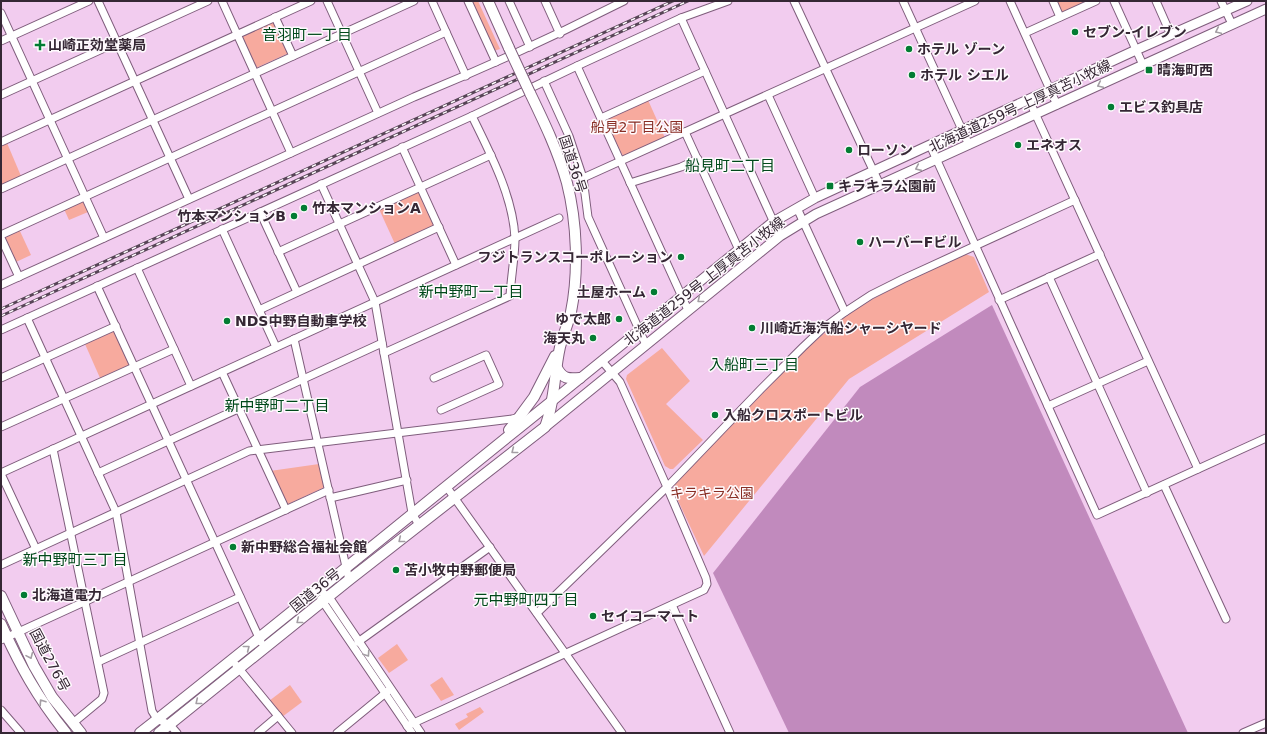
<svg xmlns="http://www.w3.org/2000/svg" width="1267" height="734" font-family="'DejaVu Sans','Noto Sans JP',sans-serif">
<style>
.green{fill:#f7aa9e}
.water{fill:#c18abd}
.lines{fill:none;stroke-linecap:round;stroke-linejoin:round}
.minor-casing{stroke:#7f5d7c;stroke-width:9}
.major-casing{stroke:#7f5d7c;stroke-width:11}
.highway-casing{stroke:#7f5d7c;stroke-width:12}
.minor{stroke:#fff;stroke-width:7}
.major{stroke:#fff;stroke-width:9}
.highway{stroke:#fff;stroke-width:10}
.rail-casing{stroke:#574556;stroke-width:3}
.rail{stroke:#fefafd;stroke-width:1.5;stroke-dasharray:4.5;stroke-linecap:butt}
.highway-bridge-casing{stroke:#7f5d7c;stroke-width:12;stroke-linecap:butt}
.highway-bridge{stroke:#fff;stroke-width:10}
.oneway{stroke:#a49ea4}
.poi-dot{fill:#037c33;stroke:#fefafd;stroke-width:1.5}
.labels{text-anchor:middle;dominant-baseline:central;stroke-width:3;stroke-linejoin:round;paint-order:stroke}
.poi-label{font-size:14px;font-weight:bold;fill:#352734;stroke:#fefafd;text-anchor:start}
.street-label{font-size:14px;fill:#352734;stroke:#fefafd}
.park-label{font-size:14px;fill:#892e25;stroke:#fefafd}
.neighbourhood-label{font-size:15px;fill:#01491b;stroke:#fefafd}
</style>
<rect width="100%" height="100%" fill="#f2ccef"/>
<g class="green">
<path d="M471,1h7l22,48 -6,2z"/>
<path d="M1055,1h35l-29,13z"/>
<path d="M273,21l16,32 -33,15 -15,-32z"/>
<path d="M648,100l17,38 -42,18 -19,-37z"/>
<path d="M7,143l14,33 -20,9v-40z"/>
<path d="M419,191l16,35 -40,18 -16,-35z"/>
<path d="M83,200l5,12 -19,8 -5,-11z"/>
<path d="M19,229l12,26 -15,7 -12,-26z"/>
<path d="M965,254l9,3 15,35 -140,87 -145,177 -31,-66 2,-7 131,-134c13,-11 26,-23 40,-33 37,-26 79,-43 119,-62z"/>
<path d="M114,331l15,34 -29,13 -15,-34z"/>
<path d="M662,348l28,33 -24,23 37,36 -30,29h-3l-5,-3 -39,-87 1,-4z"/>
<path d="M319,464l5,21 -1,3 -37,17 -16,-34z"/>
<path d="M397,644l11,16 -19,13 -11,-15z"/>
<path d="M442,677l12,18 -13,6 -11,-16z"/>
<path d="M290,685l12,17 -20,15 -13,-16z"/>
<path d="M480,707l4,5 -25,18 -4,-6 13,-7 -2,-3z"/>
</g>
<path class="water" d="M992,305l196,428h-399l-76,-160 147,-186z"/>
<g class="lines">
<defs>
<g id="minor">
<path d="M98,1l91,198"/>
<path d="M222,1l69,152"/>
<path d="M327,1l51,112"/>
<path d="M432,1l34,75"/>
<path d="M468,1l28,61"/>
<path d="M509,1l21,46"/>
<path d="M545,1l15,33"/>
<path d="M794,1l86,184"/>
<path d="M903,1l66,144"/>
<path d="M1010,1l47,104"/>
<path d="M1053,1l7,16"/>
<path d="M1114,1l29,64"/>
<path d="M1156,1l15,34"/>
<path d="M1221,1l11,23"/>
<path d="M1,13l103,225"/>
<path d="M275,17l18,39"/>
<path d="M681,18l99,218"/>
<path d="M1025,33l71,-32"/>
<path d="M1,41l88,-40"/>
<path d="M577,66l111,244"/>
<path d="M544,81l25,55 14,42 5,39 58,128"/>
<path d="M1,95l207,-94"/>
<path d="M768,95l47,103"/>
<path d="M1029,100l169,369"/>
<path d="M601,118l104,-47"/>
<path d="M685,132l54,118"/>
<path d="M1,142l310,-141"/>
<path d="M930,145l167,370 169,-77"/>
<path d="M402,147l54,118"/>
<path d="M583,178l392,-177"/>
<path d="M630,183l51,-16 17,-8"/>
<path d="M321,184l54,118 37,211 7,12"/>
<path d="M1,189l413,-188"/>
<path d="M797,208l48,104"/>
<path d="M260,212l37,80"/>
<path d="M222,229l54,118"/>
<path d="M1,235l445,-203"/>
<path d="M1,238l18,39"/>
<path d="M278,252l213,-97"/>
<path d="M137,268l54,118"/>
<path d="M1049,277l98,216"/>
<path d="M1,285l413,-188c71,-29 141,-61 210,-96"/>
<path d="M97,286l164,356"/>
<path d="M999,300l101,-46"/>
<path d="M259,310l180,-83"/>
<path d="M27,318l89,194 36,199 5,8 13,6 7,8"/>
<path d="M1,330l471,-214 105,-50 104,-48 47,-17"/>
<path d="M294,339l55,241"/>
<path d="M384,353l126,-57c1,-19 5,-39 5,-58 -2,-42 -25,-85 -43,-122"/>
<path d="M222,372l64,138"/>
<path d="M1,378l115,-52"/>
<path d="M434,378l52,-23 13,29 -58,26"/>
<path d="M1048,406l100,-45"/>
<path d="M1,427l173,-78"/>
<path d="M53,449l51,244 -2,6 -29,24"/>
<path d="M1,473l558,-255"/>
<path d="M98,473l284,-130"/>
<path d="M1,474l35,75"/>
<path d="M1164,485l62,134"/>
<path d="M446,486l176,247"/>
<path d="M330,498l77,-18"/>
<path d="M1,565l248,-114 263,-32 8,-2"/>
<path d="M318,590l11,7 92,136"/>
<path d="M321,599l91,134"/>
<path d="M672,605l58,128"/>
<path d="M537,613l130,-126 94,-98 42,-42 19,-18 23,-17 26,-17 32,-16 172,-79"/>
<path d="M1,640l328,-150"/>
<path d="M358,642l132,-95"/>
<path d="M98,662l142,-65"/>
<path d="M236,665l56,68"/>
<path d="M1,710l20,23"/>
<path d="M407,726l297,-136 3,-6 -1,-6 -39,-91 -47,-105 -18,-21"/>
<path d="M258,733l20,-17"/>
<path d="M337,733l51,-42"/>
<path d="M1243,733l23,-10"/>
</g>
<g id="major">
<path d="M551,402l222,-180 42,-24 321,-148 111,-49"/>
<path d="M545,427l235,-191 36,-22 450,-205"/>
</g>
<g id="highway">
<path d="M488,1l21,47"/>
<path d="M557,368c6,11 11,11 23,10"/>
<path d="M509,430l11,-14 14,-19 21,-41"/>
<path d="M1,596l33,70 18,31 29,36"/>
<path d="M1,624c19,42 36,73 65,109"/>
<path d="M140,733c138,-109 274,-221 411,-331"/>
<path d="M159,733l190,-153 196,-153c10,-25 9,-54 15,-80 3,-12 8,-23 11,-35 8,-40 6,-90 -4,-129 -9,-32 -23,-61 -37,-90"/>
</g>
</defs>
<use href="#minor" class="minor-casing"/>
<use href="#major" class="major-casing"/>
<use href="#highway" class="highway-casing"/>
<use href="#minor" class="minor"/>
<use href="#major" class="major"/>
<use href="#highway" class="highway"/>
<defs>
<g id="rail">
<path d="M1,309l672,-308"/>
<path d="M1,316l687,-315"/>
</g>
</defs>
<use href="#rail" class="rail-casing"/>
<use href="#rail" class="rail"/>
<defs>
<path id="highway-bridge" d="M509,48l21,45"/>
</defs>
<use href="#highway-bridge" class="highway-bridge-casing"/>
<use href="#highway-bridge" class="highway-bridge"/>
</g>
<defs><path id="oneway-chevron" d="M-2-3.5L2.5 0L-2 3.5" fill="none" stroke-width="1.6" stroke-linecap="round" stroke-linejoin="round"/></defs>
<g class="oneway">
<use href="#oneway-chevron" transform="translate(1218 31) rotate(155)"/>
<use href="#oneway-chevron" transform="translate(1100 85) rotate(155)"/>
<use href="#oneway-chevron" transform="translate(918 168) rotate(156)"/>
<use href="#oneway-chevron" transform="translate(700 300) rotate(141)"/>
<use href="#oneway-chevron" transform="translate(514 451) rotate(142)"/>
<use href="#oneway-chevron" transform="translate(401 540) rotate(141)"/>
<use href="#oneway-chevron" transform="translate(299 621) rotate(141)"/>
<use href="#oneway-chevron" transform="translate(247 648) rotate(-38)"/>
<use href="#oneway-chevron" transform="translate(367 654) rotate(56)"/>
<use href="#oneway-chevron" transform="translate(30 656) rotate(66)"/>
<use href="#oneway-chevron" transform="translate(42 702) rotate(-124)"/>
<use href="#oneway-chevron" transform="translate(198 702) rotate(141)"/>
</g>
<g class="poi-dot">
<circle cx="1075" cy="32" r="4"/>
<path d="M38 39h4v4h4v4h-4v4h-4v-4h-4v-4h4z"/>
<circle cx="909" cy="49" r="4"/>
<rect x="1145" y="66" width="8" height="8" rx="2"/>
<circle cx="912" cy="75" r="4"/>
<circle cx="1111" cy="107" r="4"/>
<circle cx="1018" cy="145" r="4"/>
<circle cx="849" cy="150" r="4"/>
<rect x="826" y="182" width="8" height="8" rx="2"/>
<circle cx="304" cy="208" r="4"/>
<circle cx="294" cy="216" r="4"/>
<circle cx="860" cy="242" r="4"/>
<circle cx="681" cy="257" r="4"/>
<circle cx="654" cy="292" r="4"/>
<circle cx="619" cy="319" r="4"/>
<circle cx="227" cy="321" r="4"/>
<circle cx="752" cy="328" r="4"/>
<circle cx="593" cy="338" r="4"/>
<circle cx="715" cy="415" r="4"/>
<circle cx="233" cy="547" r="4"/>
<circle cx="396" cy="570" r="4"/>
<circle cx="24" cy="595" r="4"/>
<circle cx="593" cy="616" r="4"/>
</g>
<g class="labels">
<g class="poi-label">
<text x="1083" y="32">セブン-イレブン</text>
<text x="48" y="45">山崎正効堂薬局</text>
<text x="917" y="49">ホテル ゾーン</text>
<text x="1157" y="70">晴海町西</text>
<text x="920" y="75">ホテル シエル</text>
<text x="1119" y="107">エビス釣具店</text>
<text x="1026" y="145">エネオス</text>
<text x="857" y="150">ローソン</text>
<text x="838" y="186">キラキラ公園前</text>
<text x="312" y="208">竹本マンションA</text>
<text x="286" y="216" text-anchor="end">竹本マンションB</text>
<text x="868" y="242">ハーバーFビル</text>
<text x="673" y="257" text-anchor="end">フジトランスコーポレーション</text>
<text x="646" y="292" text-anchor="end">土屋ホーム</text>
<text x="611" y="319" text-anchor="end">ゆで太郎</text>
<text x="235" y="321">NDS中野自動車学校</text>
<text x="760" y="328">川崎近海汽船シャーシヤード</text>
<text x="585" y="338" text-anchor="end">海天丸</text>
<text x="723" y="415">入船クロスポートビル</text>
<text x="241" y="547">新中野総合福祉会館</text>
<text x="404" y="570">苫小牧中野郵便局</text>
<text x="32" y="595">北海道電力</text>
<text x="601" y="616">セイコーマート</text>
</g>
<g class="street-label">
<text transform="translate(1020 106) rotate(-25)">北海道道259号 上厚真苫小牧線</text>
<text transform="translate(573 164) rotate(72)">国道36号</text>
<text transform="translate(704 281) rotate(-38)">北海道道259号 上厚真苫小牧線</text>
<text transform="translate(315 590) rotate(-39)">国道36号</text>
<text transform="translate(50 660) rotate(62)">国道276号</text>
</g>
<g class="park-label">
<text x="637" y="127">船見2丁目公園</text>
<text x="712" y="493">キラキラ公園</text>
</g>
<g class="neighbourhood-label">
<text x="307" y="35">音羽町一丁目</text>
<text x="730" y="166">船見町二丁目</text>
<text x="471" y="292">新中野町一丁目</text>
<text x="754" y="365">入船町三丁目</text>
<text x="277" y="406">新中野町二丁目</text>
<text x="75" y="560">新中野町三丁目</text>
<text x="526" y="600">元中野町四丁目</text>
</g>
</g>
<rect width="1267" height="734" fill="none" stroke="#352734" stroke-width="4"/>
</svg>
